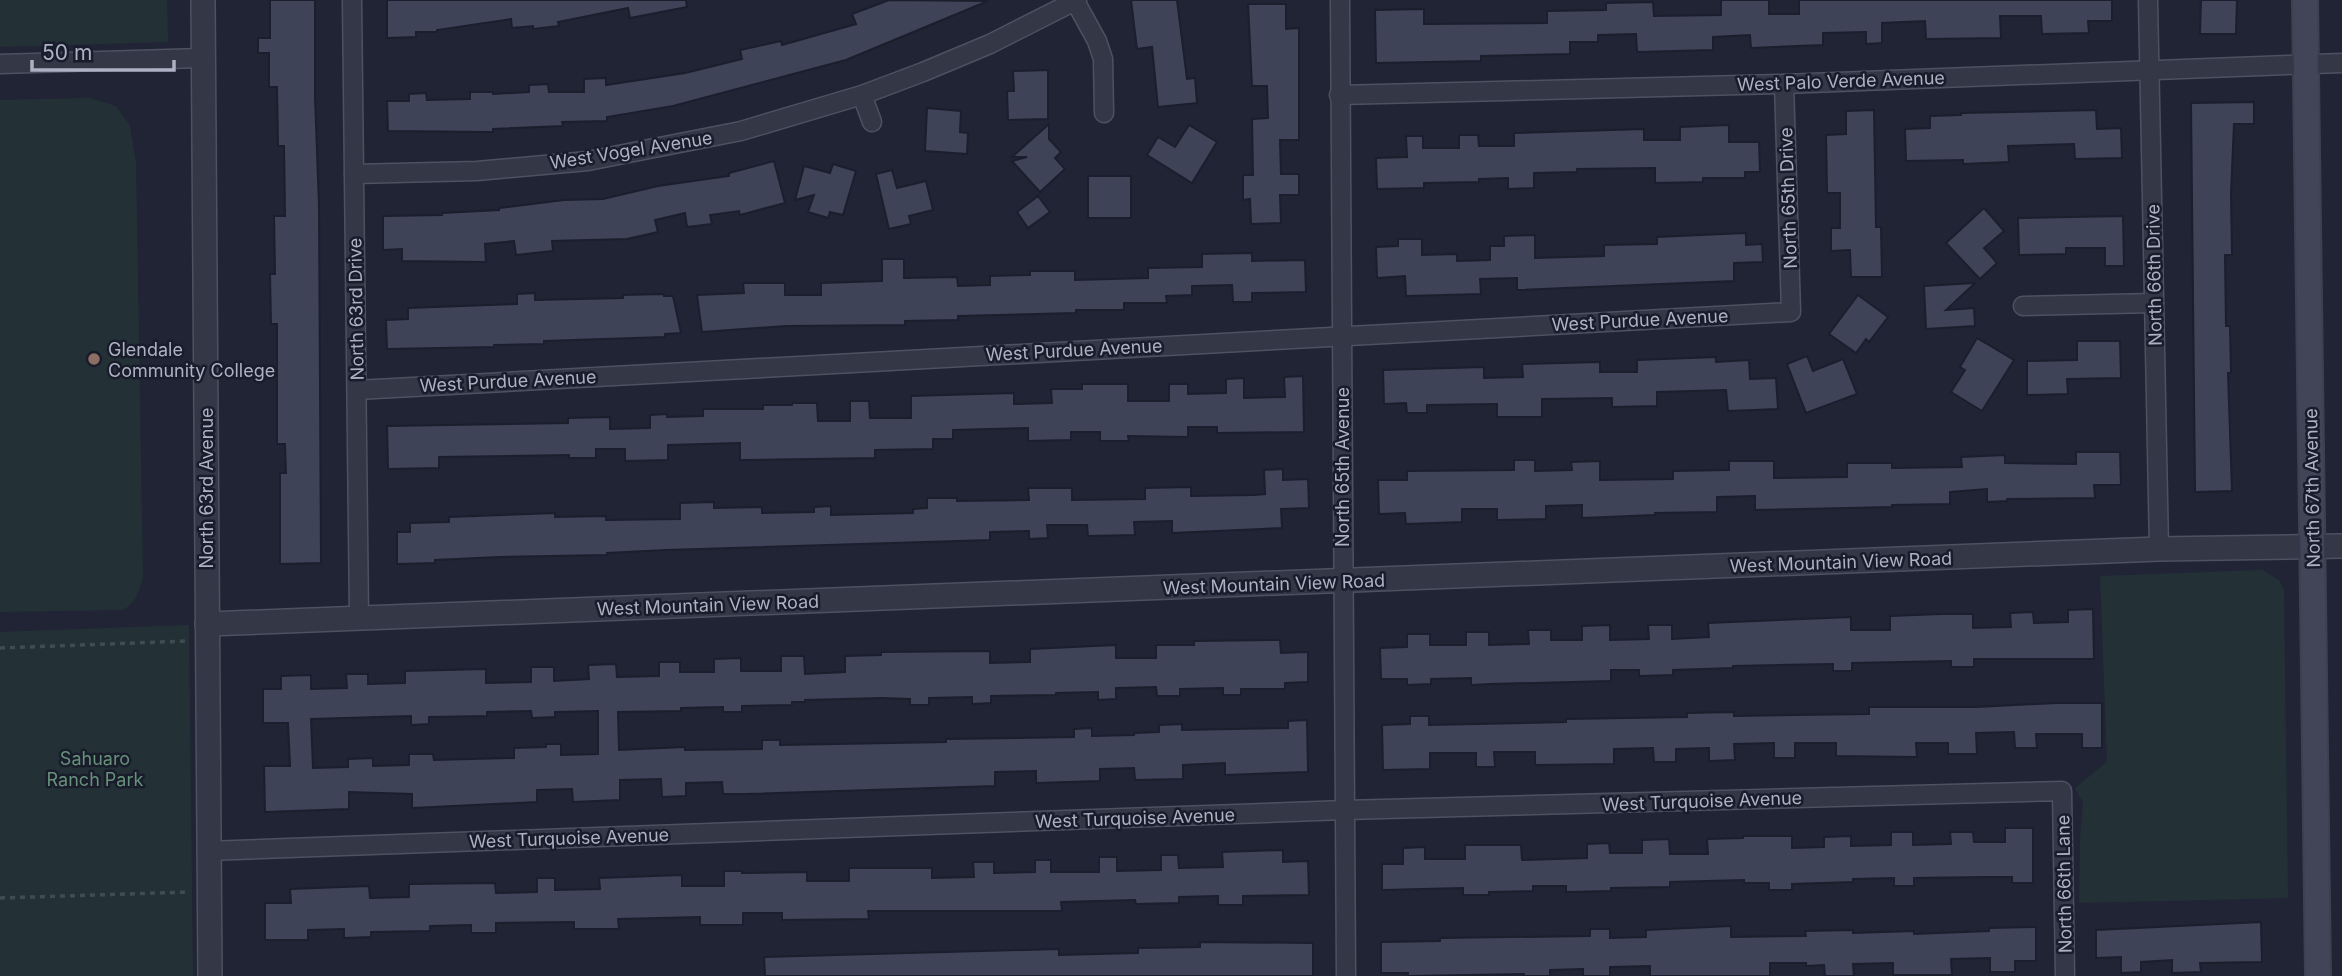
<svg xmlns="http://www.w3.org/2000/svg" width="2342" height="976" font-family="Inter,sans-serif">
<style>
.green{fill:#233137}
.building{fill:#3e4358;stroke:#1b1e2c;stroke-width:2;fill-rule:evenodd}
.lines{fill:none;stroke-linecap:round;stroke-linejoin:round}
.minor-casing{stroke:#4e5161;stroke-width:21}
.tertiary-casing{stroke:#4e5161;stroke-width:26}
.secondary-casing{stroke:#3d404f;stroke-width:28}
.path{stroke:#404c54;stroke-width:3.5;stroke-dasharray:5 5;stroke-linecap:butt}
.minor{stroke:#333746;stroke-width:18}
.tertiary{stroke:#333746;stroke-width:23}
.secondary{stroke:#424558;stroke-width:24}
.education-dot{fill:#8d6e63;stroke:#191c2a;stroke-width:2.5}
.labels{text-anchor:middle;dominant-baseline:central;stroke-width:5;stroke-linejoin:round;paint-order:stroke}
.street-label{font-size:18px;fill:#aeb1c3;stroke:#191c2a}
.poi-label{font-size:18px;fill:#aeb1c3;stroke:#191c2a;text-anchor:start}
.park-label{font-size:18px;fill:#67917a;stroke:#191c2a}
</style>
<rect width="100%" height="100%" fill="#202435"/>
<g class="green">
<path d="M0,0h167l1,42 -168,5z"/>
<path d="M89,98l27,8 14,20 6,37 7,414c-4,15 -7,25 -20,33l-123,2v-512z"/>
<path d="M2262,570l17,10 5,10 4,308 -209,5 1,-65 3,-35 -8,-15 32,-26 -7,-186z"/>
<path d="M189,625l4,351h-193v-344z"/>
</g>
<g class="building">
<path d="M270,0h45v97l4,108 2,358 -41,1v-91h6l-1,-29h-8v-120h-6l-1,-50h5l-1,-58h11l-1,-70h-6l-1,-59h-8v-34h-11v-15h12z"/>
<path d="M387,0h299l1,7 -57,11 -2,-10 -70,14 1,4 -26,3v-3l-21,2 -1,-9 -74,11v2h-21v5l-29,1z"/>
<path d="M889,0l99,1 -142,59 -173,46 -66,11v4l-45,1 1,4 -70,3v3l-105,-1 -1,-30h22v-7l17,-1 1,7 43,-1v-7h23v2l36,-2v-7l19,-1 1,8h35v-13l22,-1v7l79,-12 57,-14 -2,-9 41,-9 1,4 74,-21 -4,-10z"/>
<path d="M1131,0h46l10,79 8,-1 2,25 -39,4 -6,-60 -15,2z"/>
<path d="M1721,0h48v14h30v-14h313v21h-24l1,12 -47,1 -1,-18h-41l1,22 -75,1 -1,-18 -43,2v20l-16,1v-12l-43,1v12l-72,3 -1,-13 -37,2v13l-76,2 -1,-18 -38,1v7h-28v12l-89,2v5l-105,2 -1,-53 49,-1v15l123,-1v-12l59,-1v-7l47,-1 1,14 67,-1z"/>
<path d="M2201,0h36l-1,34h-36z"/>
<path d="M1248,4h38v25l13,-1v112h-19l1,34h18v21h-19l1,28 -30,1 -1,-25 -7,1v-25h10l-1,-56 16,-1 -1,-32h-15z"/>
<path d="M1048,70v49l-40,1 -1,-29h7l-1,-20z"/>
<path d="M2254,102v22h-20l-3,70 1,61h-7l1,71h4l1,47h-3l4,118 -37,1 -4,-389z"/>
<path d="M927,108l34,3 -1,21 8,1 -1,21 -42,-3z"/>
<path d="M1874,110l2,117h5l1,50h-31l-1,-27 -19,1v-23h9v-35h-13l-1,-58 20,-1v-23z"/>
<path d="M2096,110l1,19 24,-1 1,30 -47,1 -1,-15 -66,2 1,16 -46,2v-4l-57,1 -1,-32 25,-1v-12l31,-1v-2z"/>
<path d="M1049,124v15l12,13 -6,6 10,11 -25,23 -28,-31 15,-4h-15z"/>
<path d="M1189,125l28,17 -25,41 -45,-28 11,-18 17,10z"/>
<path d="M1729,125v17h30l1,30h-15v6h-42v4l-48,1v-15l-78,1v3l-43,1v15l-26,1v-11l-29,1v3l-55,1v5l-47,1 -1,-31 31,-1 -1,-21h17v12h36v-13h19l1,11h35v-13l130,-4v11h36v-13z"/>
<path d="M774,161l11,42 -45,12 -1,-4 -29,4 2,9 -25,3 -2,-14 -30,7 3,12 -31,7 -75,2 1,10 -37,4 -2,-14 -29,3 1,18 -84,-1v-12l-19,1v-34l59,-1v-2l57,-3v-2l65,-8 39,-1 55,-13 71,-10v-3z"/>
<path d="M833,164l23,7 -13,44 -13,-3 -2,6 -20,-6 6,-17 -19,5 9,-34 26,7z"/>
<path d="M892,170l5,18 29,-7 7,29 -24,6 2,8 -22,5 -13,-55z"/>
<rect x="1088" y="176" width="43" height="42"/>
<path d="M1038,196l12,16 -22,16 -11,-16z"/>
<path d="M1984,208l20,23 -20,17 13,15 -17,16 -34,-36z"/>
<path d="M2123,216l1,50h-19v-18h-39v6l-47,1 -1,-37z"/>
<path d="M1746,233v12l16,-1 1,18 -29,1v18l-217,9v-12l-37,1 1,15 -75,2 -1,-20 -28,2 -1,-31 22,-1v-7h24v16l35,-1v7l33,-1v-14h14v-10l31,-1v23l69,-2v-11l53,-1v-7z"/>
<path d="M1252,253v8l53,-1 1,32 -54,1v9h-19l-1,-17 -40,1v9l-26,1 1,7h-43v7h-48v3l-118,3v4l-53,1v4l-119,1 -84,6 -5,-37 47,-2 -1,-10h42v12h36v-12l61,-2v-22h22v19l53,-1 1,9 32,-1v-9l40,-1v-4h45v9l73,-2v-10l54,-1v-13z"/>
<path d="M1975,283l-29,27 28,-2 1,18 -49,3 -2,-43z"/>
<path d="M535,293v7l88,-2v-3l41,-1v2h9l8,37 -16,1v3l-121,4v3l-50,1v2l-107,2 -1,-29 22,-1v-11l109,-4v-10z"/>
<path d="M1858,295l30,22 -19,25 -3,-3 -10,14 -27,-19z"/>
<path d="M1977,338l37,22 -32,51 -31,-19 14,-22 -5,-3z"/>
<path d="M2077,341h43l1,37 -54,1 1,15 -41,1v-34l50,-1z"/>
<path d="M1807,356l6,15 30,-12 14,35 -51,19 -19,-49z"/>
<path d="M1716,357v5l33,-2 1,19 26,-1 2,31 -50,2 -2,-21 -69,2v14l-45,1v-9l-70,1v18h-45v-13l-70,1v8h-20l-1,-10 -22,1 -1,-34 101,-3v11l39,-1 -1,-13 78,-2v10h37v-12z"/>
<path d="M1303,376l1,56 -87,1v-6h-29v10l-60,-1 1,5h-29v-9h-29v8l-43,1v-13l-75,2v9h-20v10l-58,1v8l-135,2v-17l-72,2v15l-43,1v-12h-29v9h-27v-3l-130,2v11l-51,1 -1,-43 181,-3v-5l42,-1v12l40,-1v-13l17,-1v3l36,-1v-7h60v-4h29v-2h25l1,18h32v-20h19l1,17h41v-22l103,-3v11l38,-1 -1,-14h31v-5h46v17h41v-17h19v10l38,-1v-14l18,-1v20l41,-1 -1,-20z"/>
<path d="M2076,452h44l1,33h-27l1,13 -88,1v2l-20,1v-13l-37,3v12l-58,1v2l-137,3v-14l-38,1v15l-62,1v2l-73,3v-13l-36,1v13l-49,1v-11h-35v13l-56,2 -1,-11 -26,1 -1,-34h29v-9l107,-1v-10h21v11l37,-1 -1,-8 29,-1v19l73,-1v-8l56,-1v-9h45v17l73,-1v-14h45v5l70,-1 -1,-10 44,-2v8l71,1z"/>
<path d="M1283,469v11l25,-1 1,29 -28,1 1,19 -110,5v-12l-38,1 1,13 -47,1 -1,-11h-40l1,13 -19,1v-8l-39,1v8l-324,10 -59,3v2l-108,2 -64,3v3l-38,1v-32h13v-9l39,-1v-5l106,-4v4l51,-1v4l74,-1v-16l34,-1v6l48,-1v6l52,-1v-5l17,-1v9l82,-2v-4l14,-1v-10h30v3l72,-1 -1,-12h44v12l73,-1v-11l46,-1v9l63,-1 11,-1 -1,-24z"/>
<path d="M2093,609l1,50h-120v8h-23v-6l-99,2v8h-19v-7l-100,2v2l-60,2v5l-34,1v-6h-28v11l-121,3 -19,1v-7l-40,1v5l-24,1v-6h-26l-1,-31 27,-1v-13h23v11h36v-13h23v13l40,-1 -1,-14h23v10h31v-14l28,-1v15l39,-1 -1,-14h24v14l37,-2 -1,-14 143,-6v13h39v-14l51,-2h32v14l38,-1 -1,-14 23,-1 1,11 34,-1v-12z"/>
<path d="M1280,640l1,13 27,-1v30l-23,1v6h-44v6h-18v-7l-43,1v7h-23l-1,-9 -40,1v11l-18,1v-8l-42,1v2l-65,1v7l-19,1v-7l-43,1v7h-19v-6l-28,-1 -77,2v2h-13v3l-50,1v6h-19v-5l-42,1v3l-63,1 1,38 66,-3v3l77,-1v-9h18v5l166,-3v-3l128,-2v-8l18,-1v8l42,-1v-2l25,-1v-7l23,-1v6l106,-2v-7l19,-1 1,52 -83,3v-12l-42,2v14l-48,1 -1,-12 -34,1v12l-64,2v-12l-41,1v14l-250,8h-22l-1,-12 -36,1v13l-24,1 -1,-18 -41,1v20l-47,2 -1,-13 -35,1v12l-125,6v-14l-63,-2v17l-84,3 -1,-46h26l-2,-43h-25v-34h18v-13l30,-1v14l36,-1 -1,-14h22v10l37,-1v-12l81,-2v14l45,-1v-15h23v14l35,-2 -1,-14 28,-1 1,13 42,-1v-14h21v10h34v-13l27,-1v13h40v-15h23l1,18 40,-2v-16l36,-1v-3l109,-1v12l40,-1v-13l86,-4v13h40v-13h38v-4zM531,711l1,7 23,-1v-5l43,-1v43l-37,1v-11h-15v3l-32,1v10l-80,2 -1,-6h-24v11l-36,1v-8l-25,1v8l-35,1 -2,-49 100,-3v9l18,-1v-7l58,-1v-4z"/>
<path d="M2056,703h46v45h-20v-14h-46l1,14h-22l-1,-16 -38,1 1,21h-29v-11h-32l1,14 -81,-1v-13h-41v15h-21v-15l-40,1 1,16 -26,1v-13l-33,1v13h-22l-1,-14 -39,1v15l-79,1v-13h-41l1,15h-19v-14h-46v16l-47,1 -1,-45 28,-1v-8h19v9l137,-3v-3l121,-2v-4l47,-1v4l135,-2v-7h107z"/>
<path d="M2005,828h28v55h-21v-6h-26l-72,1v8h-20v-8l-41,1v3l-61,2v6h-23v-7h-25v-3l-74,2v5l-59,1v3l-45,1v-6h-33v5l-44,1v3h-26v-7l-81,2v-26h21v-16l22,-1v12h40v-14h56l1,15 65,-2v-14l22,-1 1,10h32v-13l27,-1 1,15h38l-1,-15 36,-1v-2h49v12l32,-1v-10l27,-1v10l40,-1v-13h22v13l38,-1 -1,-12h23l1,10h31z"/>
<path d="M1283,850v12l25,-1 1,34 -66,1v9h-25v-9l-39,1v6l-43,1 -1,-4 -74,2 1,9h-194l1,8 -87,1v-7h-39v12h-43v-8l-82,2 1,10h-45v-7l-78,1v10h-25v-8l-41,1v5l-59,1v5l-27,1v-9l-36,1v10h-43v-37h26l-1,-14 79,-3 1,12 39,-1v-13l86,-1 1,10 41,-1v-14h18v12l45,-1 -1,-11 83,-3v11h42v-15h18v2l65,-1v9h42v-13h83v10l42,-1 -1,-15h21v11l41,-1v-12h16v12h48v-15h18v14l44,-1v-15h17l1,13 44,-1 -1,-15z"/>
<path d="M2261,922l1,40 -62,1 1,9 -29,1v-13l-31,2v10l-20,1v-16l-25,1v-28z"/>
<path d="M1731,926v11l75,-1 -1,-5 48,-1v3l61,-2v3l75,-3v-3l47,-1v34h-21v11h-25v-14l-39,1 1,16h-59v-12l-40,1 1,12h-29l-1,-11 -18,1v-3h-36v13h-120v-10l-40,1v9h-27v-7l-33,1v6h-26v-2l-116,2v-3h-27v-31l59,-1v-3l150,-2v-7h20v9l36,-1v-7z"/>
<path d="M1200,942l113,1v33h-548l-1,-19 295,-8v6l79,-2v-5l62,-1z"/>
</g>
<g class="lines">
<defs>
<g id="minor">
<path d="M352,0l7,618"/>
<path d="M1340,0l6,976"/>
<path d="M2148,0l11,549"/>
<path d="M1075,1l22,40 6,18 1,54"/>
<path d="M0,64l202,-6"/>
<path d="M862,95l10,27"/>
<path d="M1339,95l445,-11 558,-21"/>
<path d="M354,174l123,-3 111,-10 153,-30 121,-36 61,-23 67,-28 87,-44"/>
<path d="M2023,306l131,-3"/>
<path d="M357,390l1434,-78 -7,-228"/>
<path d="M208,851l1137,-41 717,-19 3,185"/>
</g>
<g id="tertiary">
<path d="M203,0l7,976"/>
<path d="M207,624l1952,-75 183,-3"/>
</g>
<path id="secondary" d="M2305,0l13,976"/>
</defs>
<use href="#minor" class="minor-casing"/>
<use href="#tertiary" class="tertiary-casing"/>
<use href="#secondary" class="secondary-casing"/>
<g class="path">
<path d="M0,648l187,-7"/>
<path d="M0,898l190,-6"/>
</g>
<use href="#minor" class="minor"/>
<use href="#tertiary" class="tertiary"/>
<use href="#secondary" class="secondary"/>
</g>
<circle class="education-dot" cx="94" cy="359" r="7"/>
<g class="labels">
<g class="street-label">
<text transform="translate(1841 81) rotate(-2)">West Palo Verde Avenue</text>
<text transform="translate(631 150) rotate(-9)">West Vogel Avenue</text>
<text transform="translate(1788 198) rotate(-92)">North 65th Drive</text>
<text transform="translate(2154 275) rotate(-91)">North 66th Drive</text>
<text transform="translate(356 309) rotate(-91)">North 63rd Drive</text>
<text transform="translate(1640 320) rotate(-3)">West Purdue Avenue</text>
<text transform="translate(1074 350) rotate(-3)">West Purdue Avenue</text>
<text transform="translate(508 381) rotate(-3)">West Purdue Avenue</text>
<text transform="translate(1342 467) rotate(-90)">North 65th Avenue</text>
<text transform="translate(206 488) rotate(-90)">North 63rd Avenue</text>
<text transform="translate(2312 488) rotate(-91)">North 67th Avenue</text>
<text transform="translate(1841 562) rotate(-2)">West Mountain View Road</text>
<text transform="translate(1274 584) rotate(-2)">West Mountain View Road</text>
<text transform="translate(708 605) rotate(-2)">West Mountain View Road</text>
<text transform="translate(1702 801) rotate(-2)">West Turquoise Avenue</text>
<text transform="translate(1135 818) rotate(-2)">West Turquoise Avenue</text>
<text transform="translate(569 838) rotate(-2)">West Turquoise Avenue</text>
<text transform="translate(2064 884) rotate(-91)">North 66th Lane</text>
</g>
<g class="poi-label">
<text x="108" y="349">Glendale<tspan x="108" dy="21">Community College</tspan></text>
</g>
<g class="park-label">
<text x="95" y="758">Sahuaro<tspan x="95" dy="21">Ranch Park</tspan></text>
</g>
</g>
<path d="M32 60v10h142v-10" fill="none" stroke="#aeb1c3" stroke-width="3.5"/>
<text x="42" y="60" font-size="21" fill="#aeb1c3" stroke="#191c2a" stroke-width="5" paint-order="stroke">50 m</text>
</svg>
